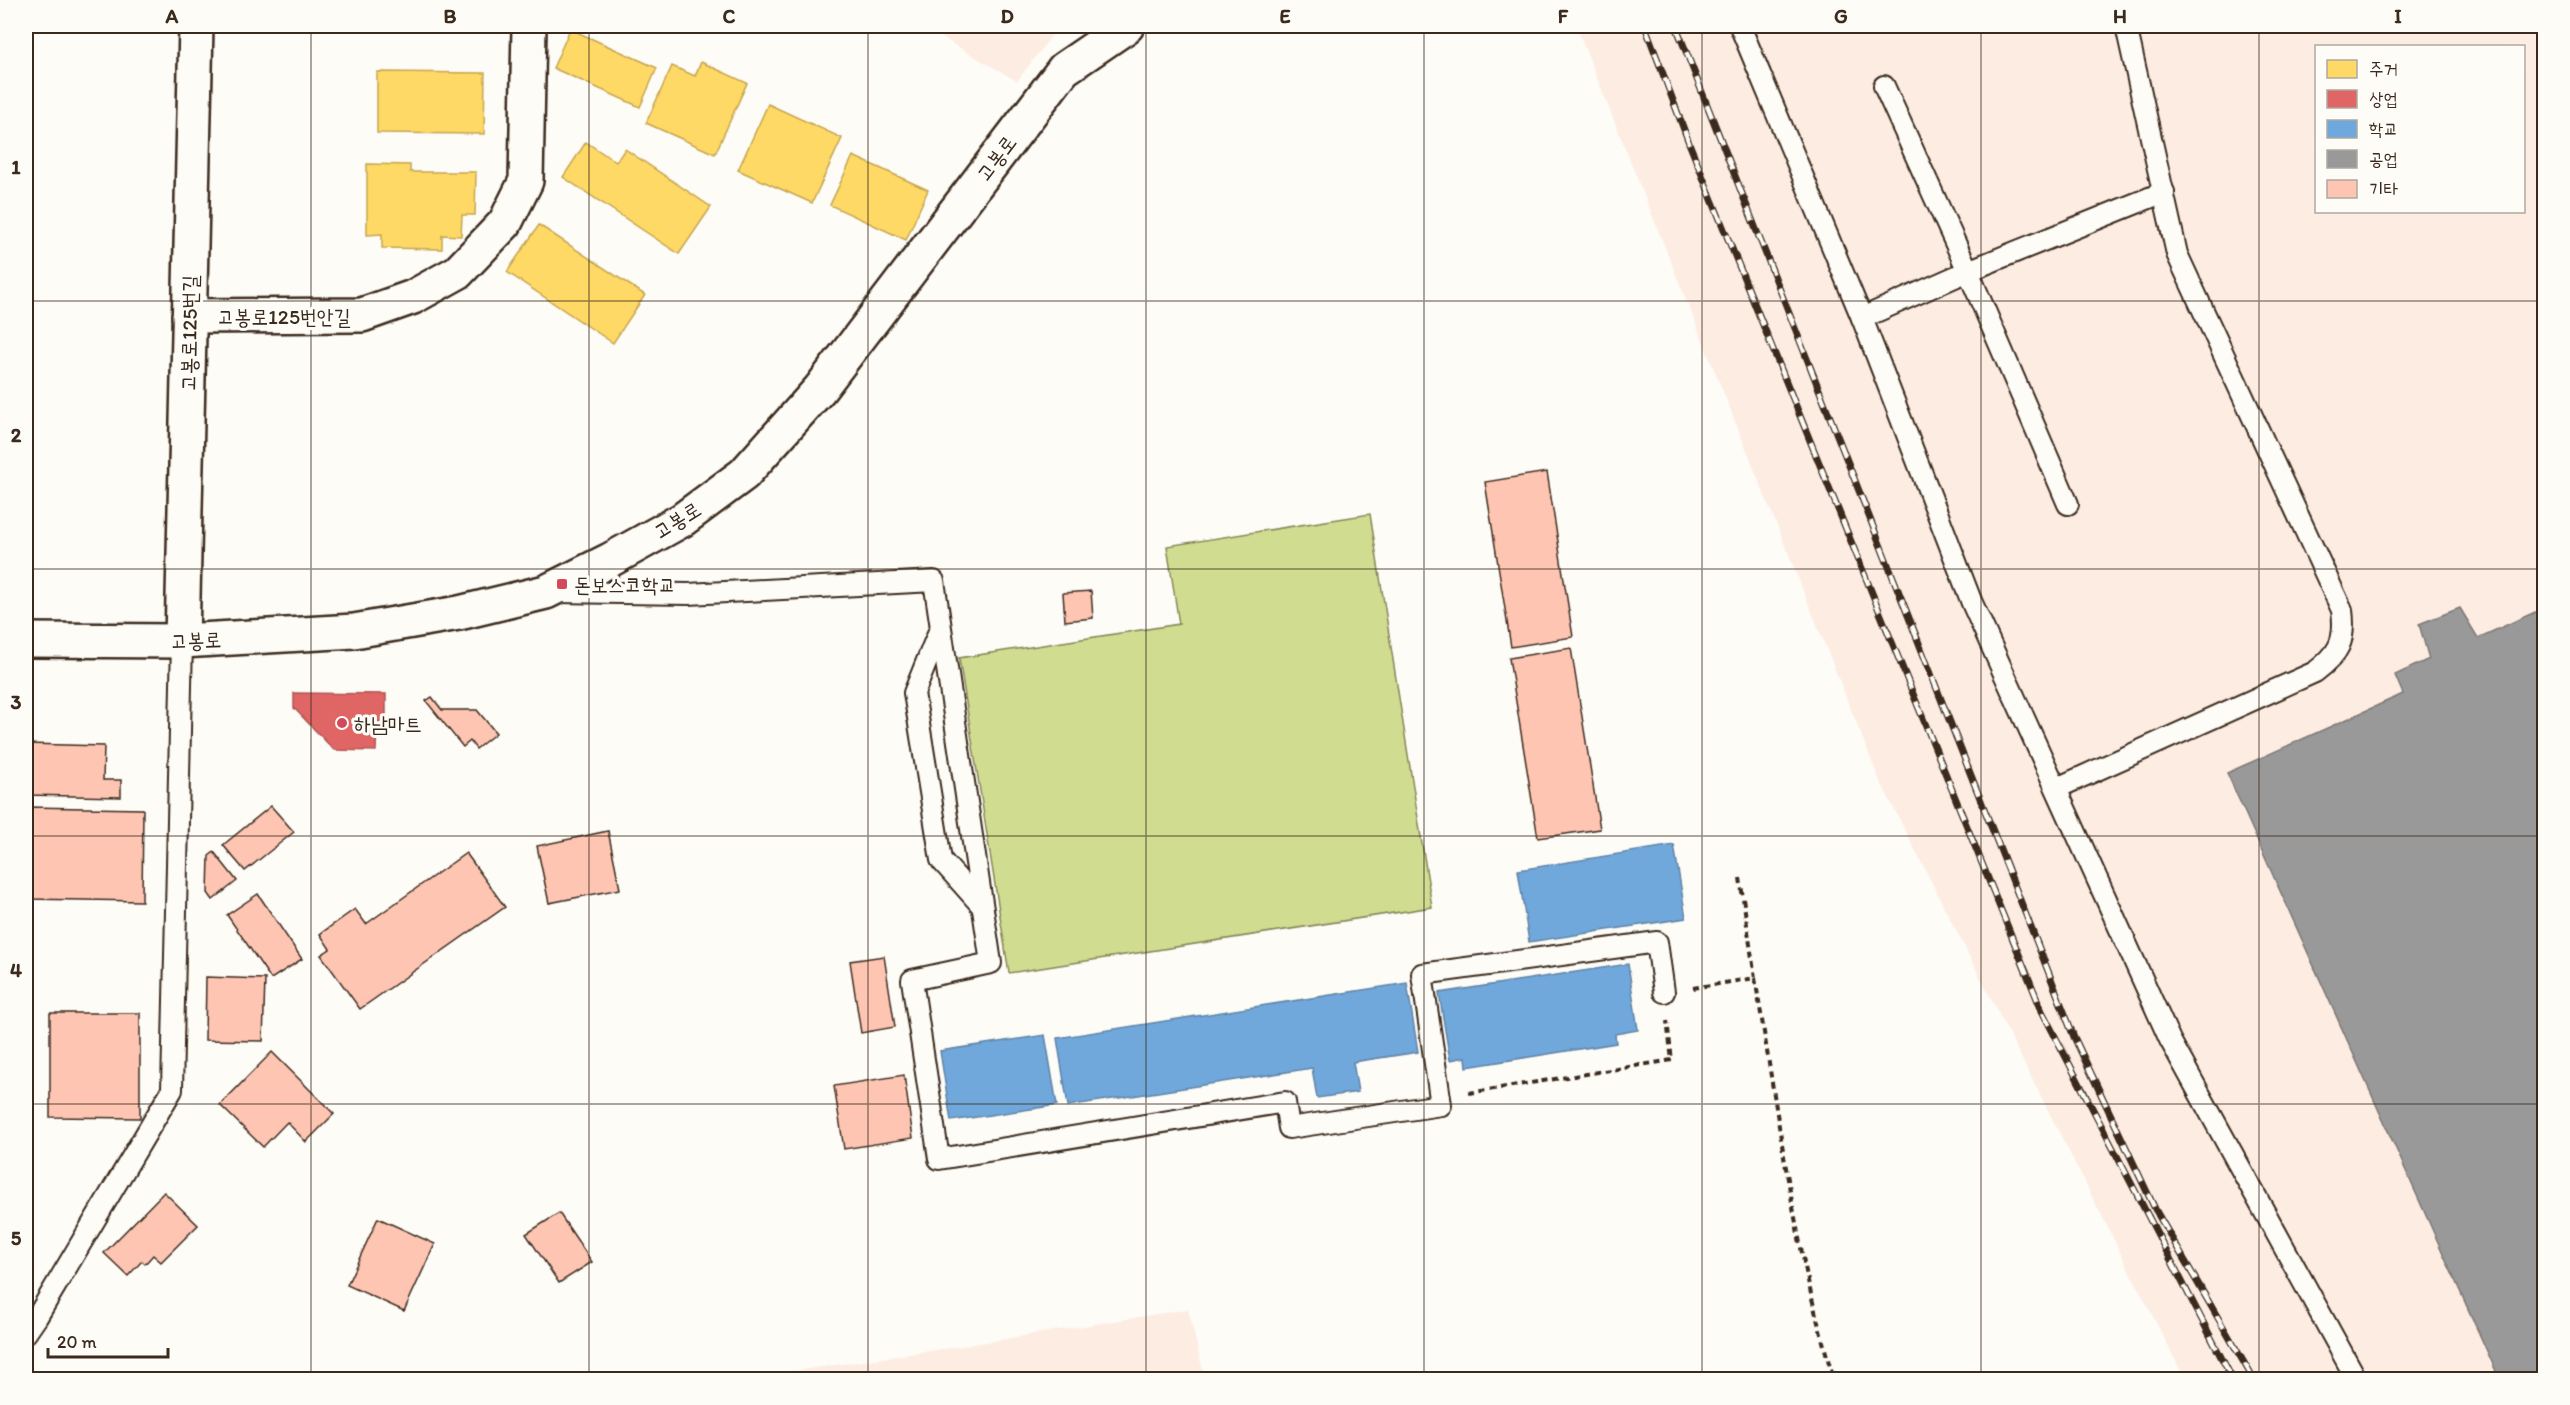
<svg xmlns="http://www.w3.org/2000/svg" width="2570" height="1405" font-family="Itim,'Poor Story',sans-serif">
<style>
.built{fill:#fdece2;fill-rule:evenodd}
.green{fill:#d0dd90;stroke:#868457;stroke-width:1.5}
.homes{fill:#ffd966;stroke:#c4a450;stroke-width:1.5}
.shops{fill:#e06666;stroke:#ae5450;stroke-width:1.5}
.schools{fill:#6fa8dc;stroke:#5f82a3;stroke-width:1.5}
.industry{fill:#999;stroke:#7d7874;stroke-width:1.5}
.building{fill:#fec5b2;stroke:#3b2a1e;stroke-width:1.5}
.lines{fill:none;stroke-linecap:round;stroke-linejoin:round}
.service-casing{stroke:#3b2a1e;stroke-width:24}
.minor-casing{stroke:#3b2a1e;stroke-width:38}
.secondary-casing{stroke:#3b2a1e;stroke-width:38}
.path{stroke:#3b2a1e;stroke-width:4;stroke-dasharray:6 4.5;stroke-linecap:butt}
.service{stroke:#fdfcf7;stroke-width:20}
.minor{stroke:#fdfcf7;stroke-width:33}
.secondary{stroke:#fdfcf7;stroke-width:33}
.rail-casing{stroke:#3b2a1e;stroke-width:7}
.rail{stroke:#fdfcf7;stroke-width:4.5;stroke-dasharray:14;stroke-linecap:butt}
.grid{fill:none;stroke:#3b2a1e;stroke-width:1.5;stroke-opacity:0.55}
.poi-dot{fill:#d1495b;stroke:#fdfcf7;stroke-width:2}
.labels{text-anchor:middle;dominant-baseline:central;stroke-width:6;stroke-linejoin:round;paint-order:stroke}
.street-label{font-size:21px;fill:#3b2a1e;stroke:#fdfcf7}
.poi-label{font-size:21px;fill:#3b2a1e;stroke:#fdfcf7;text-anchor:start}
.neatline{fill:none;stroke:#3b2a1e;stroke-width:2}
.grid-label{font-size:20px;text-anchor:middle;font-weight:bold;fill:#3b2a1e}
</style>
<rect width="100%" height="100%" fill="#fdfcf7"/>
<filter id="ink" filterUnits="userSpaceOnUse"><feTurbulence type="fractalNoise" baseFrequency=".0167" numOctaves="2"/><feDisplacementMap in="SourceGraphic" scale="12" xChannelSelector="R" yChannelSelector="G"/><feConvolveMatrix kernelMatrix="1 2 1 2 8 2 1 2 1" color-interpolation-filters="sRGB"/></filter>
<g filter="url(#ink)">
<g class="built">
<path d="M922,26h137l-42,55z"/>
<path d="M1576,26h968v1353h-359l-306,-600zM2316,46h208v166h-208z"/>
<path d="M1188,1309l17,70h-463l208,-31z"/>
</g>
<path class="green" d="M1370,514l62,393 -423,66 -50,-315 220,-34 -12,-78z"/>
<g class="homes">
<path d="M570,29l87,39 -17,39 -87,-39z"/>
<path d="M701,62l46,21 -32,71 -69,-31 26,-57 23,10z"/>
<path d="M377,72l108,1 -1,61 -107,-1z"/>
<path d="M768,104l74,34 -30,65 -74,-33z"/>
<path d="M586,142l30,20 9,-13 86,58 -32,47 -116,-77z"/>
<path d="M853,156l75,34 -22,50 -76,-35z"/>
<path d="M367,164l43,1v7h66l-1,43h-13l-1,21 -19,-1v14l-60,-1v-14l-15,1z"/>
<path d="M539,225l106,70 -32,48 -106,-71z"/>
</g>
<path class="shops" d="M294,693l92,1v29l-9,-1 -1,29 -42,-1 -40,-42z"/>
<g class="schools">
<path d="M1674,845l12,73 -157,24 -11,-72z"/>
<path d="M1628,964l10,66 -23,4 1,9 -149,24 -1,-10 -16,3 -11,-67z"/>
<path d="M1407,983l11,69 -65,10 5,30 -41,6 -5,-30 -244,38 -11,-68z"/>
<path d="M1045,1035l12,70 -106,16 -11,-70z"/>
</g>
<path class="industry" d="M2460,608l18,30 66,-30v772h-44l-273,-607 176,-79 -8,-19 34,-16 -10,-35z"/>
<g class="building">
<path d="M1547,472l26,165 -62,10 -26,-165z"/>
<path d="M1091,591l2,27 -28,3 -2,-28z"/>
<path d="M1571,648l29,181 -62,9 -29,-180z"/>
<path d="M432,697l10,13h35l19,23 -20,16 -6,-8 -7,6 -37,-46z"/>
<path d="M26,744l78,2 -1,34h18v17l-95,-2z"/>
<path d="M271,806l23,26 -49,39 -22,-26z"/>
<path d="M26,807l117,2 -1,92 -116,-2z"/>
<path d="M608,831l12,58 -71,14 -12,-57z"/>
<path d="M214,852l23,29 -24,19 -5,-7 1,-37z"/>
<path d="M466,853l39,54 -145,102 -39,-54 9,-6 -10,-15 35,-25 11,15z"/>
<path d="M258,894l44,65 -31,20 -44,-64z"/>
<path d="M884,956l11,71 -34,6 -11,-72z"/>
<path d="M206,977l59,2 -2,62 -58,-1z"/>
<path d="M50,1013h90v105l-90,-1z"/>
<path d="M272,1052l62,62 -28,28 -19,-20 -24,25 -43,-42z"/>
<path d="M904,1075l9,63 -69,11 -10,-63z"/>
<path d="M164,1192l34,33 -37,37 -8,-7 -8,9 -3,-3 -14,15 -24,-23z"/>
<path d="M559,1213l33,49 -33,21 -33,-49z"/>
<path d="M378,1218l57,26 -31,67 -57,-26z"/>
</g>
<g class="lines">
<defs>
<g id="service">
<path d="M1740,26l122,292 110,285 198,437 187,340"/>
<path d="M1884,86l84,185 100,233"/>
<path d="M1862,318l106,-47 196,-79"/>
<path d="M555,592l133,2 246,-13 57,382 -79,17 27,179 346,-57 4,26 152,-23 -19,-131 235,-32 7,50"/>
<path d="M939,631l-25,62 27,167 41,46"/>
<path d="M2057,788l258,-116c24,-18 31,-31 27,-62l-165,-356 -51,-228"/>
<path d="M26,1333l11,-16 135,-227 10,-449"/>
</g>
<g id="minor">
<path d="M189,316l173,-1 51,-18 45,-25 47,-49 21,-42 3,-155"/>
<path d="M182,641l14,-615"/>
</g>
<path id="secondary" d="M26,640l156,1 172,-10 105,-18 87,-21 64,-32 72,-40 62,-46 76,-85 244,-320 63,-43"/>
</defs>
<use href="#service" class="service-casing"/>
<use href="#minor" class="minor-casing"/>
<use href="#secondary" class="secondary-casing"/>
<g class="path">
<path d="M1740,878l15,100"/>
<path d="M1693,988l62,-10c23,134 39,271 79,402"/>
<path d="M1469,1093l203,-33 -5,-39"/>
</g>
<use href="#service" class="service"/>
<use href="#minor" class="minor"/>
<use href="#secondary" class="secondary"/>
<defs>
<g id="rail">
<path d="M1645,26l44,117 353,868 191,369"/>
<path d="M1676,26l398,1011 82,174 98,169"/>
</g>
</defs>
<use href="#rail" class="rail-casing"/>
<use href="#rail" class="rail"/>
</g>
</g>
<path class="grid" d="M311,26v1354M589,26v1354M868,26v1354M1146,26v1354M1424,26v1354M1702,26v1354M1981,26v1354M2259,26v1354M26,301h2518M26,569h2518M26,836h2518M26,1104h2518"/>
<g class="poi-dot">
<rect x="556" y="578" width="12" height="12" rx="3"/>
<circle cx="342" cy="723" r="6"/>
</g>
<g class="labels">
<g class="street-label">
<text transform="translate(996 158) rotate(-53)">고봉로</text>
<text x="284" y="316">고봉로125번안길</text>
<text transform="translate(189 333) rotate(-89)">고봉로125번길</text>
<text transform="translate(677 520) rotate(-32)">고봉로</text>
<text transform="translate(196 640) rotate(-2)">고봉로</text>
</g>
<g class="poi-label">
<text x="574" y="584">돈보스코학교</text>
<text x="354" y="723">하남마트</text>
</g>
</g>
<rect width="2570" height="1405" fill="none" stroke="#fdfcf7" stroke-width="66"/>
<rect x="2315" y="45" width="210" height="168" fill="#fdfcf7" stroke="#afa8a0" stroke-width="1.5"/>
<rect x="2327" y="60" width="30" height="18" fill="#ffd966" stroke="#afa8a0" stroke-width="1.5"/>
<text x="2369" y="75" font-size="18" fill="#3b2a1e">주거</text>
<rect x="2327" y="90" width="30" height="18" fill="#e06666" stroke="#afa8a0" stroke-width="1.5"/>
<text x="2369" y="105" font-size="18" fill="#3b2a1e">상업</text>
<rect x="2327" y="120" width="30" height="18" fill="#6fa8dc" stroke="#afa8a0" stroke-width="1.5"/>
<text x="2369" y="135" font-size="18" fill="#3b2a1e">학교</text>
<rect x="2327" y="150" width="30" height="18" fill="#999999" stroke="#afa8a0" stroke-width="1.5"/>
<text x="2369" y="165" font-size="18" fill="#3b2a1e">공업</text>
<rect x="2327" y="180" width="30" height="18" fill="#fec5b2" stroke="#afa8a0" stroke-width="1.5"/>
<text x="2369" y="195" font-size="18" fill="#3b2a1e">기타</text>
<path d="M48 1348v9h120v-9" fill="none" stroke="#3b2a1e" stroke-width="3"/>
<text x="57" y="1348" font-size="18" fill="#3b2a1e" stroke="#fdfcf7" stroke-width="4.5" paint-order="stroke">20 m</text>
<rect x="33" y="33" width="2504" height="1339" class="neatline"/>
<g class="grid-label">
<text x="172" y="23">A</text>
<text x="450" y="23">B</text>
<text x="729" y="23">C</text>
<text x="1007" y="23">D</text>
<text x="1285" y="23">E</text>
<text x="1563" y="23">F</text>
<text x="1841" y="23">G</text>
<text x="2120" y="23">H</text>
<text x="2398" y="23">I</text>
<text x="16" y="174">1</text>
<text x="16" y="442">2</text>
<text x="16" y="709">3</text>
<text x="16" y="977">4</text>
<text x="16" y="1245">5</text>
</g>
</svg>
